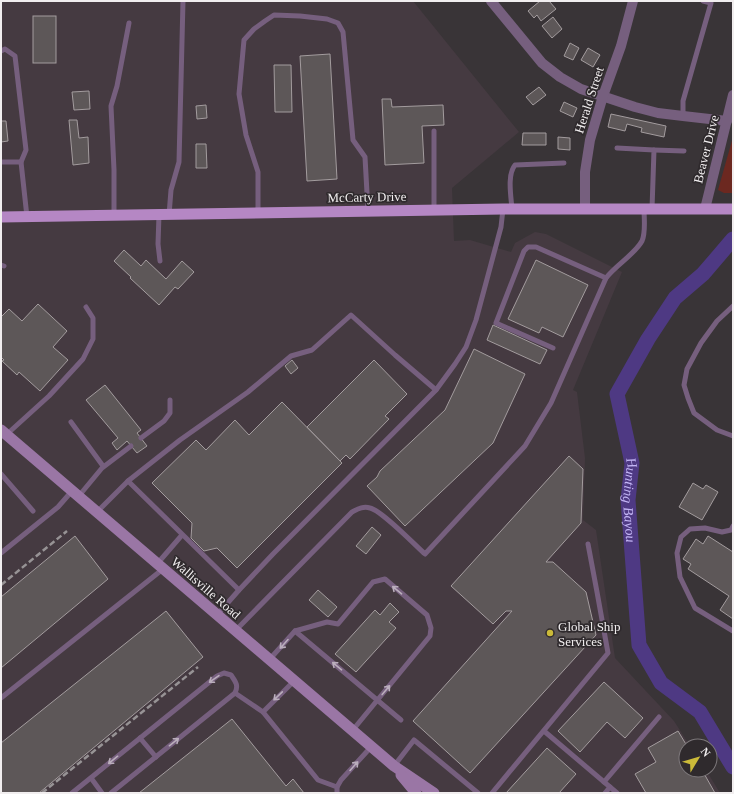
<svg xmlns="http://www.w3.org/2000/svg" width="734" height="794" font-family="Georgia,serif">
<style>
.built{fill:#453a41}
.green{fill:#6c2820}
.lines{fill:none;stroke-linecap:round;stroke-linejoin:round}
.river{stroke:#4e3983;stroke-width:15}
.building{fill:#5d5758;stroke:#a39c9e}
.service{stroke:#765f7e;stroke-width:5}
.minor{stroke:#765f7e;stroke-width:10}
.secondary{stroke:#9a76a5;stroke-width:11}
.primary{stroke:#b587c4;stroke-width:11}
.rail{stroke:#979395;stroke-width:2.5;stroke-dasharray:6 3;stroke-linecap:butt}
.oneway{stroke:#baaebc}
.poi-dot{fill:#cbba39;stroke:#2f2a2d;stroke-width:1.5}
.labels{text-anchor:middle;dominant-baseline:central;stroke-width:3.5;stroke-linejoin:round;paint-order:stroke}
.street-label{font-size:13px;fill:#f1eeef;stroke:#2f2a2d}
.poi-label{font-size:13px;fill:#f1eeef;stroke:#2f2a2d;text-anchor:start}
.water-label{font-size:14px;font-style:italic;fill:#c3b5f5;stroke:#2f2a2d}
</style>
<rect width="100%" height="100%" fill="#393437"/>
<path class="built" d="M1,1h412l106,131 -67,56 2,53 16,-1 41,12 4,-9 20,-11 11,2 76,38 -49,118 4,2 8,66 -2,62 13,10 19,128 59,63 16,25h-4v24h20l14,23h-719z"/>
<path class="green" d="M733,137v56h-9l-6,-3z"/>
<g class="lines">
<path class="river" id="s1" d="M733,239l-30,35 -28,24 -27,41 -31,55 15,69 -4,37 11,145 22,38 39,29 33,55"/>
</g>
<g class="building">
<path d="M540,1h9l7,8 -15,12 -4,-6 -3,3 -6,-7z"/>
<rect x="33" y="16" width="23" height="47"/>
<path d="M553,17l9,12 -10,9 -10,-12z"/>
<path d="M570,43l9,5 -6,12 -9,-4z"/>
<path d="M588,48l12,7 -7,12 -12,-7z"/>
<path d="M330,54l7,125 -30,2 -7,-125z"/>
<path d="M274,65h17l1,47h-17z"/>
<path d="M539,87l7,8 -13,10 -7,-8z"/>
<path d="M89,91l1,18 -16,1 -2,-18z"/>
<path d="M382,99h9l1,8 51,-2 1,20 -22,1 2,37 -39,2z"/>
<path d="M564,102l13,6 -4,9 -13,-6z"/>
<path d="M206,105l1,13 -10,1 -1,-13z"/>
<path d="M611,114l55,12 -2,11 -23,-5 1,-4 -15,-4 -2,7 -17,-4z"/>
<path d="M69,120h8l2,18 9,-1 1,26 -16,2z"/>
<path d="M1,121h5l2,20 -7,1z"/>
<path d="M523,133h23v12h-24z"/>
<path d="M558,137l12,1v12l-12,-1z"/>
<path d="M196,144h10l1,24h-11z"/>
<path d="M124,250l17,16 5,-6 20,19 16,-18 12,11 -16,17 -3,-2 -16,18 -29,-27 1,-1 -17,-16z"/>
<path d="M536,260l52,25 -25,52 -21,-10 -3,6 -31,-14z"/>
<path d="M38,304l29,27 -14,16 15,13 -28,31 -21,-19 -2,3 -15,-14 2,-1 -3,-3v-40l8,-8 13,12z"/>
<path d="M493,325l54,25 -7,14 -53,-24z"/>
<path d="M474,349l51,25 -32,69 -88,83 -38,-40 10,-9 3,-6 65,-61z"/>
<path d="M292,360l6,8 -7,6 -6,-8z"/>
<path d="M374,360l33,34 -22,22 4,3 -39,40 -4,-4 -6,6 -33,-34z"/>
<path d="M105,385l36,45 -4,3 10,13 -10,7 -10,-12 -10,9 -5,-7 6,-5 -32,-38z"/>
<path d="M282,402l60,61 -105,105 -20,-20 -13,3 -13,-13 1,-15 -40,-40 44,-43 10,10 29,-30 14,15z"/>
<path d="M569,456l14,13 -2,54 -35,39h7l33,30 10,43 -126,138 -57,-52 99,-110h-6l-13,13 -42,-38z"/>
<path d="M693,483l10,6 3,-4 12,7 -16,28 -23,-13z"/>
<path d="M372,527l9,8 -15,19 -10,-8z"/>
<path d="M75,536l33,43 -107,89v-71z"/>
<path d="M708,536l25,16v67l-13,-9 9,-14 -41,-27 3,-5 -8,-5 13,-20 7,5z"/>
<path d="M318,590l19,17 -9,10 -19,-17z"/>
<path d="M390,603l9,9 -10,10 7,6 -40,44 -21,-18 40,-44 5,5z"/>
<path d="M166,611l37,46 -164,136h-38v-50z"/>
<path d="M604,682l39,36 -18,20 -18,-16 -27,30 -22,-21z"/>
<path d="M232,719l54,67 7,-7 11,14h-165z"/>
<path d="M678,731l9,15h-1v24h16l13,23h-69l-11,-19 21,-12 -8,-14z"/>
<path d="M547,748l29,26 -17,19h-53z"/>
</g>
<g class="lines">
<g class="service">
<path d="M1,51l4,-2 10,7 11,94 -5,12 6,55"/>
<path d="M683,116v-15l28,-98 -8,-2"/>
<path d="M617,148l37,2 -2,59"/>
<path d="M654,150l30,1"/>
<path d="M1,162h20"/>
<path d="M512,209c-1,-13 -5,-34 3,-44l49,-2"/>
<path d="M434,210v-79"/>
<path d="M258,213v-41l-12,-37 -7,-41 5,-54 10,-11 11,-8 9,-6 26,1 27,3 11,4 5,9 10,108 12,17 3,54"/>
<path d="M159,215l-1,29 2,17"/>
<path d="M169,215l2,-25 8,-28 4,-161"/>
<path d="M114,216v-46l-3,-64 6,-20 12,-63"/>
<path d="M1,265l3,1"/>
<path d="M733,306l-16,15 -16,22 -14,26 -3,16 4,13 6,15 23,17 16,6"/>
<path d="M553,348l-57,-25 28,-72 4,-4h8l70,31"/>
<path d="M71,422l32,44"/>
<path d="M6,435l43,-39 34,-37 10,-20v-21l-7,-11"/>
<path d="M141,438l23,-17 6,-8v-13"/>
<path d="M1,474l32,37"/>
<path d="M128,481l52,-41 68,-48 43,-36 21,-6 39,-35 44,40 41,35"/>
<path d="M78,497l24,-29 29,-22"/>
<path d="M97,512l31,-31 111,109 34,-36 163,-164 19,-26 11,-17 10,-27 25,-93 2,-18"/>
<path d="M733,526l-2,4 -9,2 -17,-4 -15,1 -9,8 -4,16 3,24 15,31 38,23"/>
<path d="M1,553l57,-46 14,-16"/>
<path d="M157,564l25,-29"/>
<path d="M217,615l22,-25"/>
<path d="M236,630l116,-118c6,-3 11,-6 18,-4 11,2 45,37 55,46l100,-108 26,-43 55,-125c10,-13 29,-24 36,-37 4,-9 2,-22 2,-32"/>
<path d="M295,631l106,89"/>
<path d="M269,660l26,-29 32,-9 11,2 35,-42 12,-3 42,36 4,13 -1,8 -78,95"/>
<path d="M235,693l28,19 55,68 19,7v6"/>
<path d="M1,698l162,-129"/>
<path d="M263,712l31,-31"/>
<path d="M544,731l73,62"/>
<path d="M140,738l16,19"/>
<path d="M394,766l20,-26 64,53"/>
<path d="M91,778l11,15"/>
<path d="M604,782l55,-65"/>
<path d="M337,787l4,-7 30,-33"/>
<path d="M72,793l145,-117 7,-3 7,2c4,6 8,10 4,18l-124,100"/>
<path d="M492,793l116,-140 -11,-61 -9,-48"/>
<path d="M605,793l5,-6"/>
</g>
<g class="minor">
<path d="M491,1l51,62 18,14 21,12 54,18 23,6 25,3 44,5"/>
<path d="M585,209v-37l5,-32 13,-44 18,-50 12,-45"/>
<path d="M705,209l28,-114"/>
</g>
<g class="secondary">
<path d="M1,430l393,336 40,27"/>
<path d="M401,775l15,18"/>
</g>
<path class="primary" d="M1,217l502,-8h230"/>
<g class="rail">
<path d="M1,585l66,-54"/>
<path d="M42,793l156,-126"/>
</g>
</g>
<defs><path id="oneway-shaft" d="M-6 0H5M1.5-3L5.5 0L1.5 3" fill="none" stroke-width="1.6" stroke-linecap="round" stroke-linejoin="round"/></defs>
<g class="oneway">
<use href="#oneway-shaft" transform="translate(397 590) rotate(-140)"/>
<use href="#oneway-shaft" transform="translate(284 644) rotate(132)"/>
<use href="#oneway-shaft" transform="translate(337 666) rotate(-140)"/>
<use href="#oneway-shaft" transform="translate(214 679) rotate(145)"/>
<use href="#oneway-shaft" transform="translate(386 690) rotate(-50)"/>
<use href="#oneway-shaft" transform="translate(278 696) rotate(136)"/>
<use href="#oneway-shaft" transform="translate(174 742) rotate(-39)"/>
<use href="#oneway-shaft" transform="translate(113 760) rotate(141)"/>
<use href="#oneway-shaft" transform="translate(354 766) rotate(-48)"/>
</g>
<circle class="poi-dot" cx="550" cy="633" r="4"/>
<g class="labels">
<g class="street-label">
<text transform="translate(589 100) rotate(-72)">Herald Street</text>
<text transform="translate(706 149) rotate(-76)">Beaver Drive</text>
<text transform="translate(367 197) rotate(-1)">McCarty Drive</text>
<text transform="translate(206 588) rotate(41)">Wallisville Road</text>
</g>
<g class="poi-label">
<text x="558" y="626">Global Ship<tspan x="558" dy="15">Services</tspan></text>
</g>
<g class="water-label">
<text stroke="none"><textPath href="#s1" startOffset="303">Hunting Bayou</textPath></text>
</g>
</g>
<rect width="734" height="794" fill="none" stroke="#f1eeef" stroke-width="4"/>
<g transform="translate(698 758) rotate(52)"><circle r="19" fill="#2f2a2d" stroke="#7d787b"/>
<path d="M0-3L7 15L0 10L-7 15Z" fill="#cbba39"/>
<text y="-6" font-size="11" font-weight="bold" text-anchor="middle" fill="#f1eeef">N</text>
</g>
</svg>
